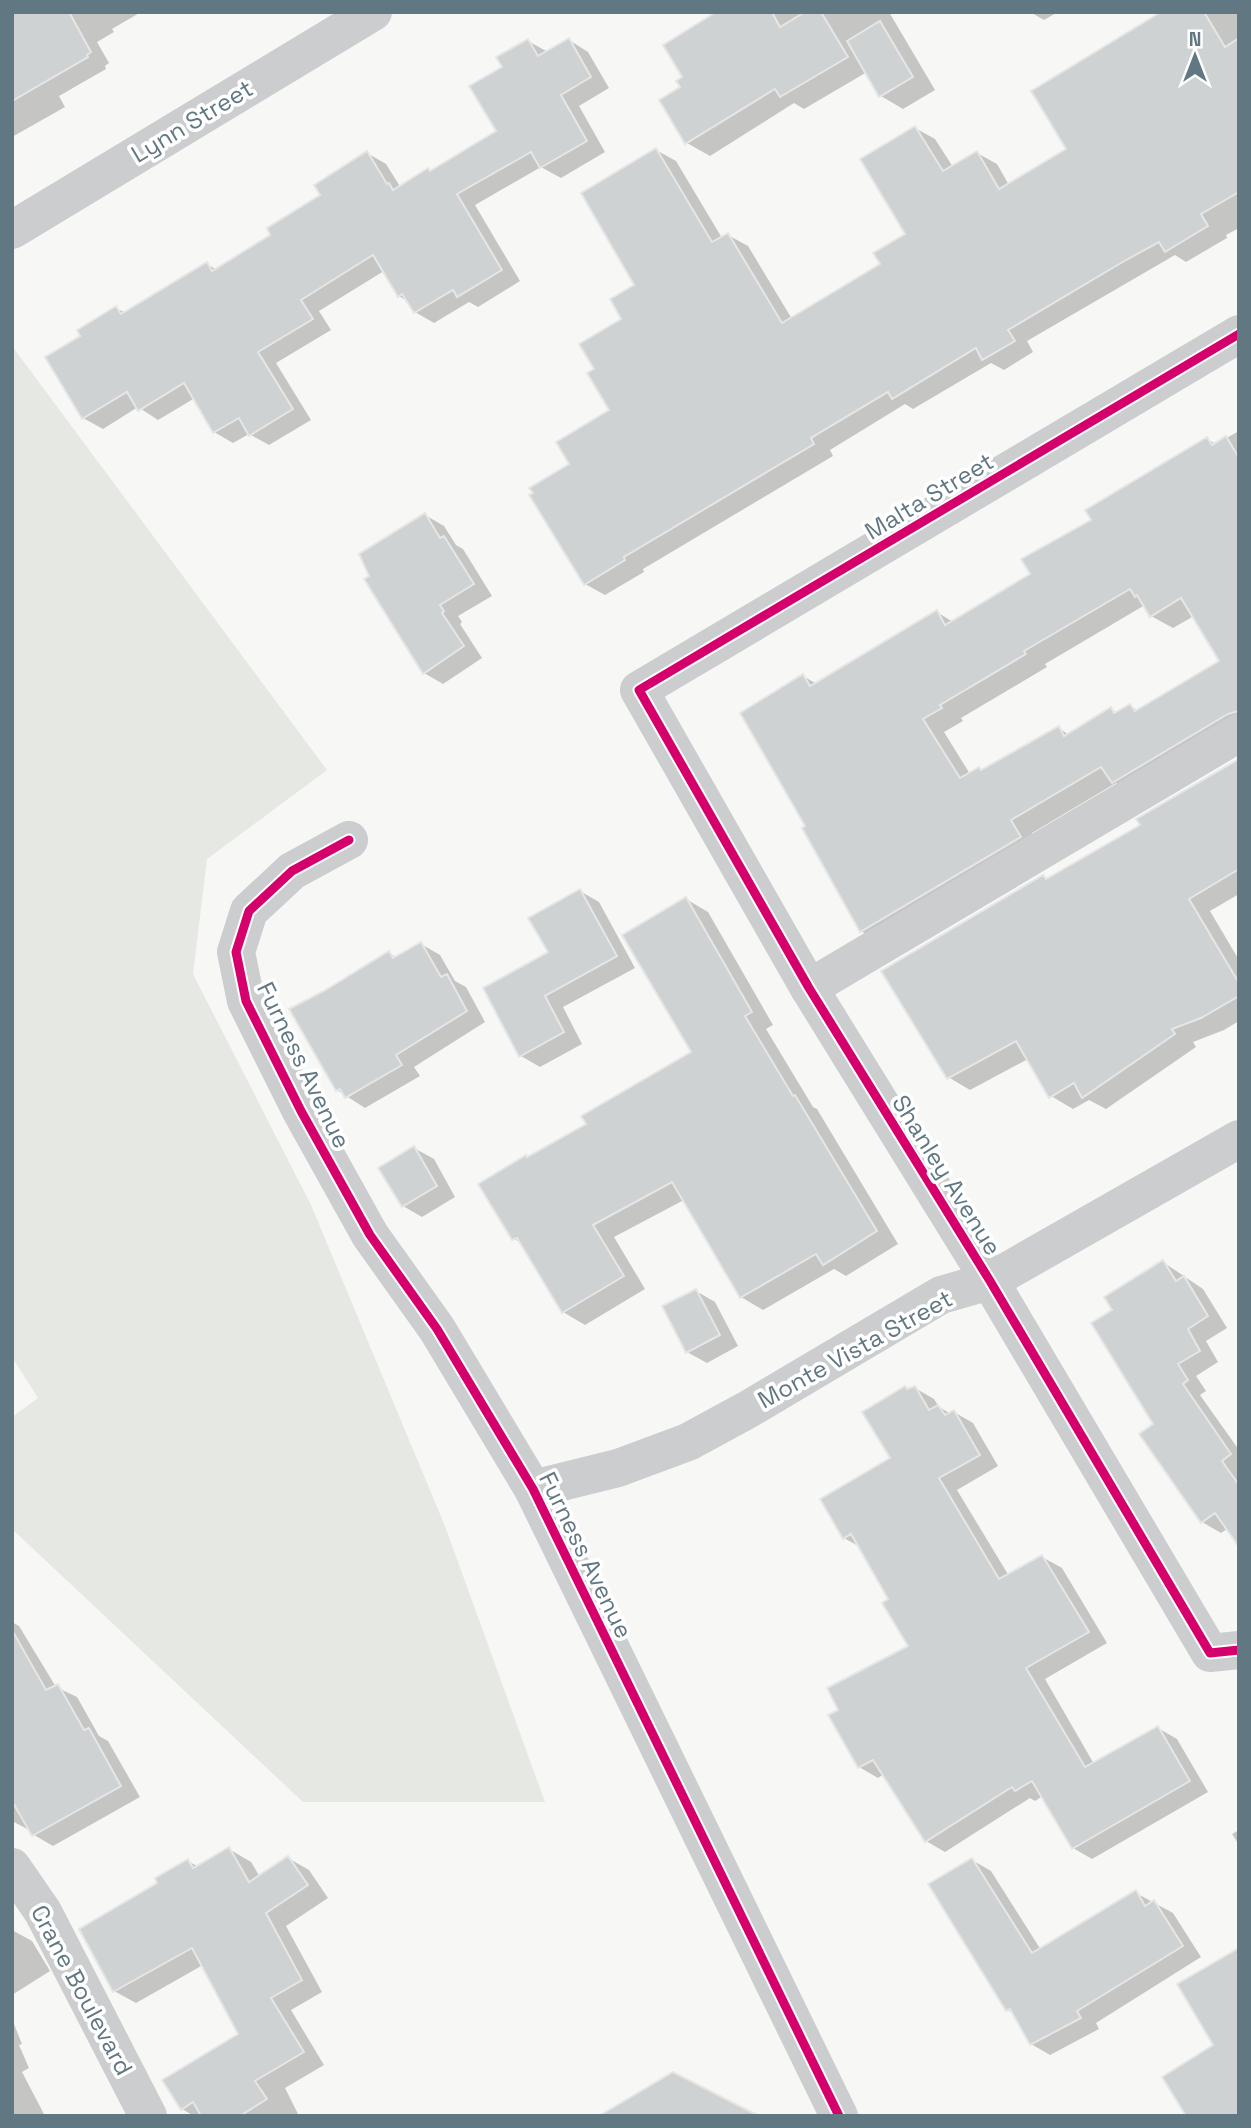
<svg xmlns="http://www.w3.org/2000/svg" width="1251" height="2128" font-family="'Space Grotesk',sans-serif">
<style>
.green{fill:#e6e9e3}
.shadow{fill:#0003;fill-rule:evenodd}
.building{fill:#cfd2d2;stroke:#e6e6e6;stroke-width:2;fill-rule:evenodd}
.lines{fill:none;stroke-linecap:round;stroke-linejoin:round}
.minor{stroke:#cccdce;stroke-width:38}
.cycleway-casing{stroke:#fff;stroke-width:13}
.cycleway{stroke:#d6006c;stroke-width:9}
.labels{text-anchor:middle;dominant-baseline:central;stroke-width:7;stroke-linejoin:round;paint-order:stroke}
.street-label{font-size:24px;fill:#617883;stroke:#fff}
</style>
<rect width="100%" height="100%" fill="#f7f7f6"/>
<path class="green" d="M12,346l315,424 -120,89 -14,115 118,231 134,321 100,276h-242l-291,-273v-112l26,-19 -26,-41z"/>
<g class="shadow">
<path d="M12,12h129l-29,17 2,3 -17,10 12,21 -4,3 1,3 -47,27 6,11 -53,30z"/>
<path d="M717,12h172l46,78 -32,19 -22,-13 -14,-24 -63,37 -10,-6 -84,53 -23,-13 -5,-55 3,-10z"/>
<path d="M1030,12h28l-14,8z"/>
<path d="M1159,12h80v216l-13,7 1,3 -41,24 -11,-7 -148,86 6,11 -29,18 -13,-7 -78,46 -8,-5 -75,46 3,6 -190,113 1,3 -39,23 -20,-11 -13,-119 39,-54 -15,-42 28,-50 13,-34 19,-135 20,11 46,77 6,-3 20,11 44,73 90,-54 26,-31 7,-106 20,11 18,28 24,-14 20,11 12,21 59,-35 93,-136z"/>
<path d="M569,40l19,12 21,36 -30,18 26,46 -44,26 -20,-11 -66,38 45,76 -42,26 -9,-5 -35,21 -19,-11 -6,-10 -10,-6 -15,-25 -65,40 12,19 -55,33 35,57 -42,25 -20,-11 -16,9 -19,-11 -19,-34 -37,22 -20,-13 -35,22 -20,-11v-81l33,-29 10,5 81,-49 10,6 56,-34 49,-40 45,-43 19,11 15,24 31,-16 66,-40 6,-64 24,-27 20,11z"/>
<path d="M1239,431v302l-104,61 -19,-11 -84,50 10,17 -159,94 -22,-13 -53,-104 -5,-151 14,8 120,-72 16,10 79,-48 62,-54 113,-81 9,5zM1145,605l6,11 22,12 21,-12 27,45 -82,50 -9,-5 -13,7 -6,-4 -42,26 -10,-7 -76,43 -4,-2 -9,5 -26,-42 19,-11 -2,-3 86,-51 -2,-3z"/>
<path d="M425,515l19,11 12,19 7,4 29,47 -34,20 4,6 -2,2 22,34 -39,26 -19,-11z"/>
<path d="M1239,761v133l-29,17 29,49v61l-15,9 -31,12 3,5 -90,62 -17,-9 -16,9 -22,-13 -23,-37 -58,31 -22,-13 95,-200 5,3 95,-54z"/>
<path d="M580,891l19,11 36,66 -72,39 19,37 -42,23 -19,-11 29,-103z"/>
<path d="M686,899l22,13 65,113 -7,4 47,78 4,2 81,135 -52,32 -12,-7 -71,41 -22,-13 -57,-97 -70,37 31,52 -60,36 -22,-13 -40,-68 -9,-5 14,-81 60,-33 105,-72z"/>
<path d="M421,944l19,11 15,26 11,6 19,35 -71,45 6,9 -55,32 -28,-18 -12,-97 64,-40 8,5z"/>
<path d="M414,1148l20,11 21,38 -33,20 -19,-11z"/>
<path d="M1163,1262l40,27 24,39 -21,13 12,21 -22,14 10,15 -6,4 39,55v71l-18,12 -19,-11 -47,-97 -41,-114z"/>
<path d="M696,1291l19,11 23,44 -31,17 -20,-11z"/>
<path d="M915,1388l19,11 5,8 12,7 3,-2 19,11 25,43 -41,24 52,86 33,-19 20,11 45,75 -62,36 49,85 64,-36 19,11 31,53 -116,67 -19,-11 -30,-52 -8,5 -5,-3 -85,54 -19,-11 -42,-67 -6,4 -19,-11 -19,-57 71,-63 -21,-47 -30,-53 -16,-9 48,-79 17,-69z"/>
<path d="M12,1622l7,4 37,61 21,10 22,39 9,5 32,56 -87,49 -19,-11 -3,-6 -2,1 -17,-9z"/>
<path d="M1239,1830v15l-7,-11z"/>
<path d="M229,1849l22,13 9,15 28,-19 21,12 19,28 -42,28 36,66 -31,18 33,55 -39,23 14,28h-105l-12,-7 59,-74 -38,-70 -67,38 -22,-12 45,-107 29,-23 11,6z"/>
<path d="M972,1860l19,11 50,79 95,-57 37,20 28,44 -105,66 3,6 -49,26 -19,-11 -16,-30 -8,-4z"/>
<path d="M12,1930l20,11 18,30 -38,24z"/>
<path d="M12,2019l10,25 -3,1 10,23 -7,4 23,44h-33z"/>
</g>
<g class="building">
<path d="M12,12h57l22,40 -4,3 1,2 -76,44z"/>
<path d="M716,12h56l8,15 25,-15h16l27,45 -68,40 -5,-8 -90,55 -26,-44 21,-13 -4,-6 6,-4 -19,-32z"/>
<path d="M1161,12h43l21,35 14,-9v154l-38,22 7,12 -43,26 -6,-10 -33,18 -118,70 7,11 -33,19 -6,-12 -84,51 -4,-7 -77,46 3,6 -190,113 1,3 -41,25 -55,-90 4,-2 -4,-5 40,-24 -13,-22 53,-32 -22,-37 7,-4 -15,-25 42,-25 -11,-20 24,-14 -53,-92 75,-45 56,94 16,-9 54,90 98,-59 -7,-11 32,-19 -45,-75 55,-33 28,45 34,-20 22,38 67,-40 -35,-58z"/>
<path d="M880,21l33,56 -34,20 -32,-56z"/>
<path d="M569,38l22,39 -30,18 26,46 -47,27 -9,-16 -74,42 45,76 -45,27 -4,-7 -39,23 -12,-19 -4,3 -25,-42 -72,45 12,19 -55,33 35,57 -44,27 -10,-18 -26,15 -29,-50 -46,28 -11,-19 -45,27 -37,-62 35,-21 -3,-6 39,-24 5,8 86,-52 5,9 58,-36 -3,-7 53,-33 -6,-10 53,-34 20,33 2,-1 4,7 35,-22 2,3 66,-40 -27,-45 33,-19 -6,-10 32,-18 10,17z"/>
<path d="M1226,436l13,22v253l-11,3 -116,69 -11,-16 -90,53 10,17 -161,95 -58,-104 3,-2 -65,-113 63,-39 7,12 127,-76 8,15 85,-51 -9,-15 70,-39 -6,-10 122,-73 5,8zM1130,589l5,8 2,-2 13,22 31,-19 38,63 -84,50 -5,-7 -16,9 -3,-6 -47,29 -5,-10 -78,44 -2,-3 -19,11 -37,-59 19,-11 -2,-3 86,-51 -2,-3z"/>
<path d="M425,513l15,25 4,-2 30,48 -34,21 4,6 -2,2 22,33 -41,28 -59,-95 5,-3 -10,-22z"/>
<path d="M1239,759v110l-50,30 50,84v13l-38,22 -29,11 3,5 -93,64 -8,-15 -25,15 -33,-57 -69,38 -66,-108 162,-96 3,4 94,-54 -4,-6z"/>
<path d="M580,889l37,67 -72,40 19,36 -45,25 -36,-69 65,-36 -20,-34z"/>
<path d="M686,897l66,115 -7,4 48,80 2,-1 82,136 -54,34 -7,-11 -76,44 -68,-116 -79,43 31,51 -62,37 -45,-75 -5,2 -34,-56 48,-29 1,2 59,-33 -5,-8 110,-64 -69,-117z"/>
<path d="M421,942l20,35 6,-3 20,37 -71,44 6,10 -57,33 -5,-9 -4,2 -47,-82 35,-18 65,-40 4,7z"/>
<path d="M414,1146l23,40 -35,21 -24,-39z"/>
<path d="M1163,1260l13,21 8,-5 24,40 -20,13 12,22 -22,13 10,16 -5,4 48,70 -9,7 17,24v62l-24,-34 -14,10 -62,-89 14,-10 -62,-101 21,-13 -8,-13z"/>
<path d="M696,1289l24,46 -34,18 -24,-47z"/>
<path d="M905,1386l2,3 8,-3 14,24 9,-5 7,10 9,-5 26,45 -41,23 60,101 43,-24 47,77 -63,36 59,99 73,-41 32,55 -118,68 -40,-68 -17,10 -3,-4 -87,55 -52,-82 -15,8 -30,-53 10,-5 -11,-22 81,-42 -26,-43 6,-4 -37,-65 -8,5 -23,-40 70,-41 -28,-46z"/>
<path d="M12,1630l34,60 12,-6 26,46 5,-2 32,58 -89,50 -20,-35z"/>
<path d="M229,1847l20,35 39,-26 20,29 -42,28 36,67 -31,18 33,54 -49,29 12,18 -27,17h-39l-8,-14 -12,8 -19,-30 76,-46 -46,-86 -79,44 -34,-63 78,-46 -2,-5 33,-19 5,9z"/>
<path d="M972,1858l60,95 104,-63 9,16 9,-6 29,46 -106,65 4,7 -51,27 -20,-36 -4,2 -78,-127z"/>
<path d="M1239,1948v168h-53l-24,-39 51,-32 -36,-61z"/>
<path d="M673,2072l86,44h-160z"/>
</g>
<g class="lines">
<g class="minor">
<path d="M12,230l361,-218"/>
<path d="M1239,334l-600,356 170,298 181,293 220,372 29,-3"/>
<path d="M349,840l-57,31 -43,40 -13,41 10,49 55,110 69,124 67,94 96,160 306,627"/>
<path d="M809,988l430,-255"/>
<path d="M533,1489l85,-21 70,-26 59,-32 194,-115 49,-14 249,-142"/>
<path d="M12,1867l31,45 105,204"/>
</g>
<defs>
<g id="cycleway">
<path d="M1239,334l-600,356 170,298 181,293 220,372 29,-3"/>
<path d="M349,840l-57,31 -43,40 -13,41 10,49 55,110 69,124 67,94 96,160 306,627"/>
</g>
</defs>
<use href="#cycleway" class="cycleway-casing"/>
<use href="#cycleway" class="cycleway"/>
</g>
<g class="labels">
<g class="street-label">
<text transform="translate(192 121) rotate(-31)">Lynn Street</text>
<text transform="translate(929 496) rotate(-31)">Malta Street</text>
<text transform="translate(304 1065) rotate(64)">Furness Avenue</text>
<text transform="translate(947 1175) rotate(58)">Shanley Avenue</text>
<text transform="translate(855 1349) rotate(-29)">Monte Vista Street</text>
<text transform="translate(586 1555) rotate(64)">Furness Avenue</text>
<text transform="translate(82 1990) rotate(62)">Crane Boulevard</text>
</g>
</g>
<rect width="1251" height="2128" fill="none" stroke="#617883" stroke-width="28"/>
<g transform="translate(1195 56)" stroke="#ffffff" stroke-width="5" paint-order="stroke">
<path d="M0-5L12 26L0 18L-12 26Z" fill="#617883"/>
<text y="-10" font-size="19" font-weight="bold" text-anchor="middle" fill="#617883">N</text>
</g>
</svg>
